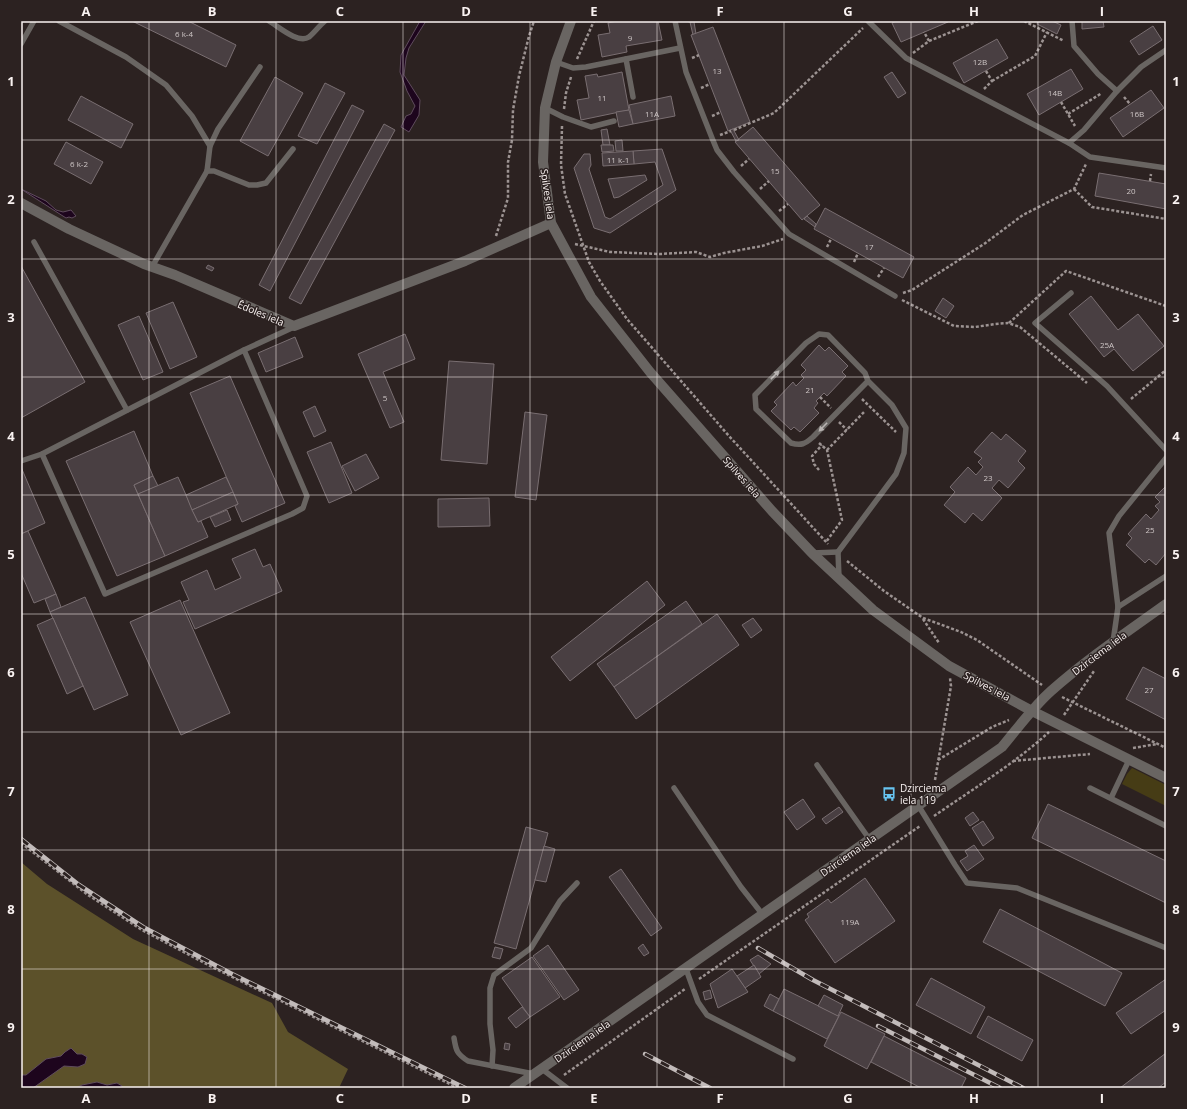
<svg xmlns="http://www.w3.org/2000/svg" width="1187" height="1109" font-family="'Open Sans',sans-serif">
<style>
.green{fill:#463c15}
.forest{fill:#5c512a}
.water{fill:#1d051d;stroke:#5f4c5d}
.building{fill:#493f42;stroke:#796e71}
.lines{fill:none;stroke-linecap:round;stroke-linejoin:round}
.path{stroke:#9c9392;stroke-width:2.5;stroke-dasharray:3 2;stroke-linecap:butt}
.service{stroke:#696562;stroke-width:5.5}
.minor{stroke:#696562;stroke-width:10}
.rail-casing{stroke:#c2bbba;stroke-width:4.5}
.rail{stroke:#2c2221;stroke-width:3;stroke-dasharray:9;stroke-linecap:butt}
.oneway{fill:#b8b3b1}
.grid{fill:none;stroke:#f9f2f1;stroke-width:1;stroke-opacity:0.55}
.labels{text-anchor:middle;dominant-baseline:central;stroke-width:3;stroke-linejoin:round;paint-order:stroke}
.number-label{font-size:8px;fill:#cdc5c5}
.street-label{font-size:10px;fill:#f9f2f1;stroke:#2c2221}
.poi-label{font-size:10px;fill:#f9f2f1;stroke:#2c2221;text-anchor:start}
.neatline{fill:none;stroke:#f9f2f1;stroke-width:1.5}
.grid-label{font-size:13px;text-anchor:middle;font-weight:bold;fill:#f9f2f1}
</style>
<rect width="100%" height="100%" fill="#2c2221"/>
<path class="green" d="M1132,768l34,17v21l-44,-22 5,-10z"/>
<path class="forest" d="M21,862l26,22 86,55 139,64 16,29 60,37 -9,19h-318z"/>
<g class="water">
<path d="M420,21h6l-17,27 -3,10 -2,17 16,25 -1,15 -10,17 -8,-5 5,-11 5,-2 4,-8 -8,-15 -7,-19 1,-17z"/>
<path d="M21,189l25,12 10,9 7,2 8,-2 5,6 -4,2 -3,-1 -3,1z"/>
<path d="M71,1048l6,6h5l5,3 -2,7 -7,3 -14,-1 -31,22h-12v-13h5l20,-16 15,-3 4,-4z"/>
<path d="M97,1082l10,3 10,-2 5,3v2h-46l6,-3z"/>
</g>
<g class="building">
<path d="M132,21h56l48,24 -10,22z"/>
<path d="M617,21h41l4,19 -36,6 1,6 -25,5 -4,-22 12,-2 -2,-10z"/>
<rect x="689" y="21" width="24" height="1"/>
<path d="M896,21h51l1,1 -47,20 -9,-19z"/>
<path d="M1038,21h14l9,4 -4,9 -20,-10z"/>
<path d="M1082,21h21l1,6 -22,2z"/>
<path d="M690,22h4l2,12 -3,1z"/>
<path d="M1153,26l9,14 -23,15 -9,-14z"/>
<path d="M713,27l37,95 -22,9 -37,-96z"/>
<path d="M997,39l11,19 -44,25 -11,-20z"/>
<path d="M1071,69l12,20 -44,26 -12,-21z"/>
<path d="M622,72l7,38 -48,10 -4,-20 12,-2 -4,-22 12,-2 1,3z"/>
<path d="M892,72l14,21 -8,5 -14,-21z"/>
<path d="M275,77l28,16 -35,63 -28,-15z"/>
<path d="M325,83l20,10 -28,51 -19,-8z"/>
<path d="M1151,90l13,18 -41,29 -13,-19z"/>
<path d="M81,96l52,28 -12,24 -53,-28z"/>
<path d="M671,96l4,20 -42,8 -4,-19z"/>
<path d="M352,105l12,6 -94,180 -11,-6z"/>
<path d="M629,110l4,14 -14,3 -3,-15z"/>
<path d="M384,124l11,6 -94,174 -12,-6z"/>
<path d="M753,127l67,78 -18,15 -67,-78z"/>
<path d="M607,129l3,16h-7l-2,-15z"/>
<path d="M733,129l6,11 -3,1 -6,-11z"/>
<path d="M622,140l1,11h-7l-1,-10z"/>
<path d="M66,142l37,20 -12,22 -37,-20z"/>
<path d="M601,145h12l1,6 -12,1z"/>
<path d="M662,149l14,41 -66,43 -16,-5 -20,-60 10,-14h6l1,11 -2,4 16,48 5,2 53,-34 -8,-23 -21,2 -1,-13z"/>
<path d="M633,151l1,13 -31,2 -1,-13z"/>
<path d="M1099,173l67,11v25l-71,-13z"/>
<path d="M645,175l2,5 -28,17 -5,1 -6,-19z"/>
<path d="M825,208l89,49 -11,21 -89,-49z"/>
<path d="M807,216l9,8 -1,3 -11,-8z"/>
<path d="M208,265l6,3 -2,3 -6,-3z"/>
<path d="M21,266l64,116 -64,36z"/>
<path d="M1091,296l27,34 20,-16 26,32 -31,25 -19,-22 -10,8 -35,-43z"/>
<path d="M943,298l11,8 -8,12 -11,-7z"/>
<path d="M173,302l24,55 -27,12 -24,-56z"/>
<path d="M139,316l24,56 -20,8 -25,-55z"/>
<path d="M405,334l10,25 -32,13 21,50 -14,6 -32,-74z"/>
<path d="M295,337l8,20 -37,15 -8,-19z"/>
<path d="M819,345l6,6 4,-4 19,19 -6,6 4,4 -19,20 -3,-3 -8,8 2,2 -4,5 5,5 -19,19 -6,-5 -3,3 -20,-19 6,-6 -3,-3 19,-20 3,4 8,-8 -3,-3 5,-5 -5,-5z"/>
<path d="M449,361l45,3 -7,100 -46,-4z"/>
<path d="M230,376l55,127 -43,19 -7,-16 3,-2 -48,-111z"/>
<path d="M315,406l11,25 -12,6 -11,-25z"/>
<path d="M525,412l22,3 -11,85 -21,-3z"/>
<path d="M134,431l19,45 -19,9 31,71 -48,20 -51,-115z"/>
<path d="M992,432l9,8 5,-6 20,17 -8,10 7,7 -17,20 -9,-8 -7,8 10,10 -20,23 -9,-8 -8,10 -21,-18 11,-13 -5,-5 18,-20 8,8 7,-8 -5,-5 4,-4 -8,-6z"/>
<path d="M331,442l21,51 -23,10 -22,-51z"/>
<path d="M366,454l13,24 -24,13 -13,-25z"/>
<path d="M21,467l24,56 -24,11z"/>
<path d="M153,476l5,10 -20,8 -4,-9z"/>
<path d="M178,477l20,45 3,-1 7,16 -43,19 -27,-62z"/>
<path d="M226,477l7,15 -41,18 -6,-15z"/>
<path d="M1166,486v67l-10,12 -7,-6 -4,4 -19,-18 6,-7 -4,-4 18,-20 5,5 8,-9 -4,-4 5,-4 -5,-5z"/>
<path d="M233,492l5,12 -40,18 -6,-12z"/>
<path d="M489,498l1,28 -52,1v-28z"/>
<path d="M227,510l4,10 -16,7 -5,-10z"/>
<path d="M28,531l28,63 -22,9 -13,-30v-39z"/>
<path d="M255,549l8,18 7,-3 12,27 -87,38 -12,-27 6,-2 -8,-18 26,-12 8,20 26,-12 -9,-19z"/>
<path d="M647,581l18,24 -95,76 -19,-24z"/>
<path d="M56,594l5,13 -11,5 -5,-13z"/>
<path d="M85,597l43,98 -34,15 -44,-98z"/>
<path d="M180,600l50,113 -49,22 -51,-113z"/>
<path d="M686,601l16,23 -88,63 -17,-23z"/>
<path d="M717,614l22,31 -103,74 -22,-32z"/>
<path d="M53,618l30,68 -16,8 -30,-69z"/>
<path d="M753,618l9,12 -11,8 -9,-13z"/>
<path d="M1143,667l23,12v41l-40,-21z"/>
<path d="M803,799l12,18 -18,13 -13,-18z"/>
<path d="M1048,804l118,57v42l-134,-65z"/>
<path d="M839,807l4,5 -17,12 -4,-5z"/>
<path d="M973,812l6,8 -9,6 -5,-8z"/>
<path d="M983,821l11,17 -11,8 -11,-18z"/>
<path d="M526,827l22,6 -32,116 -22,-6z"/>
<path d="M974,845l10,14 -17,12 -7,-10 8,-5 -3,-5z"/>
<path d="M544,846l11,3 -9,33 -11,-2z"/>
<path d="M621,869l41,59 -11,8 -42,-59z"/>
<path d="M865,878l30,43 -60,42 -30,-43 4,-3 -2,-3 21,-15 3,4z"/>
<path d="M1000,909l122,64 -17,33 -122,-64z"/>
<path d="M643,944l6,9 -5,3 -6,-8z"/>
<path d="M548,945l31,45 -15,10 -31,-44z"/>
<path d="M495,947l8,2 -3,10 -8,-2z"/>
<path d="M758,955l13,9 -12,10 -9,-14z"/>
<path d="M532,957l28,40 -30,20 -28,-39z"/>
<path d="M754,965l7,12 -16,11 -8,-12z"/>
<path d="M732,969l16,23 -30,16 -8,-24z"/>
<path d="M931,978l54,29 -14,27 -55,-29z"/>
<path d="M1166,979v31l-35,24 -15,-21z"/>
<path d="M784,989l55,27 -12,23 -54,-28z"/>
<path d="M710,990l2,8 -7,2 -2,-8z"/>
<path d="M770,994l9,5 -6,12 -9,-5z"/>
<path d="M824,995l19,10 -5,11 -20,-10z"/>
<path d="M522,1007l8,10 -14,11 -8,-10z"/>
<path d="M841,1012l44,22 -18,35 -43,-23z"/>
<path d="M988,1016l45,24 -11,21 -45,-24z"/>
<path d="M884,1036l82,42 -5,10h-40l-50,-26z"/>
<path d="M505,1043l5,1 -1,6 -5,-1z"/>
<path d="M1166,1053v29l-8,6h-38z"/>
</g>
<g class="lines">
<g class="path">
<path d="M1024,21l40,20"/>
<path d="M929,41l49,-20"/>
<path d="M913,53l16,-12 -5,-9"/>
<path d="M692,58l7,-3"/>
<path d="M577,59l17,-38"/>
<path d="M992,81l43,-25 12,-24"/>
<path d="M701,88l9,-4"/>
<path d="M984,89l8,-8 -6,-10"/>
<path d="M1124,97l6,7"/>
<path d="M1061,102l14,24"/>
<path d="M564,109l2,-16 5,-16"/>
<path d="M1068,114l34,-21"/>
<path d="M712,116l9,-4"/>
<path d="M562,126l-1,39 4,29 24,68 11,19 27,38 102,117 99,108"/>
<path d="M734,130l40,-17 89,-85"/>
<path d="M720,135l11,-4"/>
<path d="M741,166l8,-7"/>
<path d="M1150,181l1,-7"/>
<path d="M760,189l9,-8"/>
<path d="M1074,189l18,18 74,12"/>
<path d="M779,211l9,-7"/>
<path d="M496,236l12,-38v-36l4,-22 1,-30 6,-34 10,-40 5,-15"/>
<path d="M575,244l35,8 50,2 36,-2 14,5 14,-4 38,-7 21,-7"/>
<path d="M827,247l4,-8"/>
<path d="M854,262l4,-9"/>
<path d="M878,277l6,-9"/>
<path d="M903,293l9,-3 72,-46 39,-29 51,-26 12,-25"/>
<path d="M902,300l52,26 21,1 20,-3 13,-1 12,4 67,56"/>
<path d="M1009,323l57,-52 100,35"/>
<path d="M820,397l11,11"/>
<path d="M862,399l34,33"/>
<path d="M1131,399l35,-29"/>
<path d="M839,422l8,8"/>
<path d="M819,443l8,7 15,70 -16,22"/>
<path d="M827,450l37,-38"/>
<path d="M819,470l-5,-6 -2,-8 10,-11"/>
<path d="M847,561l37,30 39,27 38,14 16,8 65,45"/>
<path d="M923,619l16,24"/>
<path d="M1062,697l104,51"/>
<path d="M1064,715l30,-44"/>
<path d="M1133,748l24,-4"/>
<path d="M938,760l54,-33 17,-7"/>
<path d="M1013,761l77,-7"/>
<path d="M935,780l16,-94 -1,-8"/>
<path d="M934,816c39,-27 80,-52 115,-84"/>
<path d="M21,843l67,52 54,35 72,38 244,120"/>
<path d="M699,979l221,-153"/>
<path d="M564,1075l121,-86"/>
</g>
<g class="service">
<path d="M59,21l67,36 40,28 26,31 18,30"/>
<path d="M269,21c10,6 29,23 40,16 5,-4 10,-11 16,-16"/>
<path d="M675,21l11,51 26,66 5,12 17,22 55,62 106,62"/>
<path d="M868,21l38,37 163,85 21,14 76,11"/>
<path d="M21,44l13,-23"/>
<path d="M626,59l7,38"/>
<path d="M556,62l17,6 13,-1 94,-19"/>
<path d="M1117,91l24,-24 25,-17"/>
<path d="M545,108l18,9 28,10 23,-6"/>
<path d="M1069,143l15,-13 33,-39 -19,-17 -24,-28 -2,-25"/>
<path d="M207,171h7l35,14h8l9,-2 27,-34"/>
<path d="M34,242l93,168"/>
<path d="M152,267l55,-96 3,-25 8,-17 42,-62"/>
<path d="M1071,293l-36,30 72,63 59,64"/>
<path d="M42,454l63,140 187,-80 11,-6 4,-12 -63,-146"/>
<path d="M21,461l21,-7 202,-104 50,-23"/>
<path d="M812,553l26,-1"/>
<path d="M839,578l-1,-26 58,-78 8,-21 1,-13 1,-12 -14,-23 -24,-24 -3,-8 -37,-38 -9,-1 -13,9 -51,52 1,14 35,34c10,3 14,1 22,-6l55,-56"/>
<path d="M1118,607l48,-31"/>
<path d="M1113,642l5,-35 -9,-74 10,-17 47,-58"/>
<path d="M817,765l53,75"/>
<path d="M674,788l67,99 22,28"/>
<path d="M1090,788l76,38"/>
<path d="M1111,798l18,-38"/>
<path d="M918,805l37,60 12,18 50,5 149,60"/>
<path d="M686,969l12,33 9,13 86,44"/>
<path d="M454,1038c2,13 3,16 14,23l66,13"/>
<path d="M492,1066l1,-16 -3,-26v-36l4,-13 37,-27 29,-47 17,-18"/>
<path d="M542,1069l25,19"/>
</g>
<g class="minor">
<path d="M571,21l-15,41 -11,46 -2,54 8,61 40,74 59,75 122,139 40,42 61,57 76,56 83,45 134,67"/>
<path d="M21,203l48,26 75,35 31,11 119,51 171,-65 86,-38"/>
<path d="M514,1088l488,-341c16,-19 30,-39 49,-56 36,-32 76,-59 115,-87"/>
</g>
<defs>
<g id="rail">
<path d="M21,839l58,46 64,42 89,47 233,114"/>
<path d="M758,948l55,32 210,108"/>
<path d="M878,1026l122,62"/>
<path d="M645,1054l65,34"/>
</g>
</defs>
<use href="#rail" class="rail-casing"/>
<use href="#rail" class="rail"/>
</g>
<defs><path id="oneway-solid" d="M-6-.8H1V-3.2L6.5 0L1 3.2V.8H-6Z"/></defs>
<g class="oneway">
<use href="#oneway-solid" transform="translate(775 375) rotate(-46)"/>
<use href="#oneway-solid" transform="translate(823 427) rotate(134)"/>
</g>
<path class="grid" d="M149,21v1067M276,21v1067M403,21v1067M530,21v1067M657,21v1067M784,21v1067M911,21v1067M1038,21v1067M21,140h1145M21,259h1145M21,377h1145M21,495h1145M21,614h1145M21,732h1145M21,850h1145M21,969h1145"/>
<defs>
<symbol id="bus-bare" viewBox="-9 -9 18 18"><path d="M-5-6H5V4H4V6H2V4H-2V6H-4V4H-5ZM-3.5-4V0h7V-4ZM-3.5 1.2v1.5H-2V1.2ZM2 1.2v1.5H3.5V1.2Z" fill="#67c4f0" stroke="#2c2221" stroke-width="2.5" paint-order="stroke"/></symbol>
</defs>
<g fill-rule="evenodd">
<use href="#bus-bare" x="879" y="784" width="20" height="20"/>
</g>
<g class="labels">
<g class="number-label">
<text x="184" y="33">6 k-4</text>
<text x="630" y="37">9</text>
<text x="980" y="61">12B</text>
<text x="717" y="70">13</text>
<text x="1055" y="92">14B</text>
<text x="602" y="97">11</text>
<text x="652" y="113">11A</text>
<text x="1137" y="113">16B</text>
<text x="618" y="159">11 k-1</text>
<text x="79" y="163">6 k-2</text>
<text x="775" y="170">15</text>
<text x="1131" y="190">20</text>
<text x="869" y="246">17</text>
<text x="1107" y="344">25A</text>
<text x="810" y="389">21</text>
<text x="385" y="397">5</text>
<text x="988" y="477">23</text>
<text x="1150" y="529">25</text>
<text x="1149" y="689">27</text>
<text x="850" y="921">119A</text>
</g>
<g class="street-label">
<text transform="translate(548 194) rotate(82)">Spilves iela</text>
<text transform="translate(261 313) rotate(23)">Ēdoles iela</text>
<text transform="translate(742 477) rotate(49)">Spilves iela</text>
<text transform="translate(1099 653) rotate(-37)">Dzirciema iela</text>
<text transform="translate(987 686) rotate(28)">Spilves iela</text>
<text transform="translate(848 855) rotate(-35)">Dzirciema iela</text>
<text transform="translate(582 1041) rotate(-35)">Dzirciema iela</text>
</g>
<g class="poi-label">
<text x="900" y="788">Dzirciema<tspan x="900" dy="12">iela 119</tspan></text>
</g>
</g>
<rect width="1187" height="1109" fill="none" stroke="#2c2221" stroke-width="44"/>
<rect x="22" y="22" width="1143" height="1065" class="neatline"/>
<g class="grid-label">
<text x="86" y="16">A</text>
<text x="212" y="16">B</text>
<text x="340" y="16">C</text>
<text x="466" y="16">D</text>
<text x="594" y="16">E</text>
<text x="720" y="16">F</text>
<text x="848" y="16">G</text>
<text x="974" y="16">H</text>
<text x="1102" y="16">I</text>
<text x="11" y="86">1</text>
<text x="1176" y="86">1</text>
<text x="11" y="204">2</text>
<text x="1176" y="204">2</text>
<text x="11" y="322">3</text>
<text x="1176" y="322">3</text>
<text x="11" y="441">4</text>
<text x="1176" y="441">4</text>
<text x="11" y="559">5</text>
<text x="1176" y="559">5</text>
<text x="11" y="677">6</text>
<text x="1176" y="677">6</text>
<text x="11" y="796">7</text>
<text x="1176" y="796">7</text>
<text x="11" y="914">8</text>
<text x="1176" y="914">8</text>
<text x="11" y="1032">9</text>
<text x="1176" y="1032">9</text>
<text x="86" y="1103">A</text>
<text x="212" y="1103">B</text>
<text x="340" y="1103">C</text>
<text x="466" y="1103">D</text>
<text x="594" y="1103">E</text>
<text x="720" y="1103">F</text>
<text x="848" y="1103">G</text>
<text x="974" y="1103">H</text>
<text x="1102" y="1103">I</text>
</g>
</svg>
